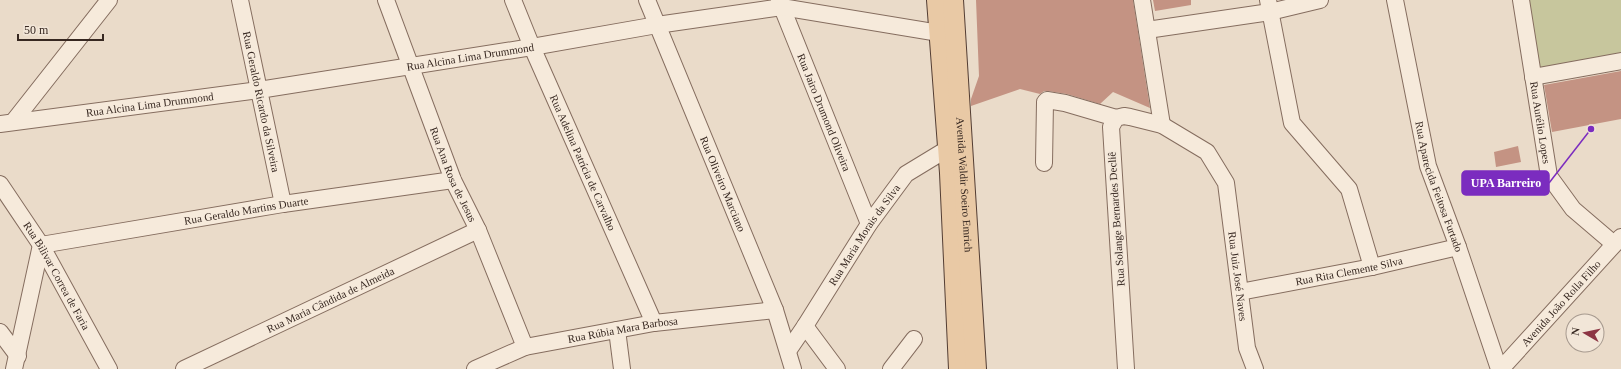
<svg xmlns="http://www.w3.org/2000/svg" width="1621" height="369" font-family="'Times New Roman',serif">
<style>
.green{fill:#c7c69d}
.building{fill:#c49383}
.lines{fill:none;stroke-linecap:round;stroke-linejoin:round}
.minor-casing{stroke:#856d5f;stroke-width:18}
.major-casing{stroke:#533d33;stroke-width:22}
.minor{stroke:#f6eadb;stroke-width:16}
.major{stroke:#e9c9a5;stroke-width:20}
.labels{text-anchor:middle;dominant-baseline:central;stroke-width:3;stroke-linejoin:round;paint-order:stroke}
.street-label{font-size:11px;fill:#372821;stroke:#f2e6d8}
.leader{fill:none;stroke:#7b2cbf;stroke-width:1.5}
.callout-dot{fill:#7b2cbf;stroke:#f2e6d8;stroke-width:1.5}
.callout{fill:#7b2cbf;stroke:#7b2cbf;stroke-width:1.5}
.callout-label{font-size:12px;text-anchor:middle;font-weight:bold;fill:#fff}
</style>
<rect width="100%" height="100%" fill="#eadbc9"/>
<path class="green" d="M1527,0h94v57l-84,15z"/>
<g class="building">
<path d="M976,0h157l17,108 -37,-16 -13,12 -33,-10 -19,-3h-4l-4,3 -20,-5 -49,17v-7l8,-23z"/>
<path d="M1153,0h38v5l-36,6z"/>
<path d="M1621,71v48l-69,13 -8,-47z"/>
<path d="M1518,146l3,16 -25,5 -2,-15z"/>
</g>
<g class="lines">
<defs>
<g id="minor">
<path id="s1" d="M240,0l43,204"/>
<path id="s2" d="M386,0l67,180 25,50 47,117"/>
<path id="s3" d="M513,0l19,47 122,276"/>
<path id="s4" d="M647,0l128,310 18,59"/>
<path id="s5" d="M779,0l90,224"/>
<path d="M1142,0l20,125"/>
<path d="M1268,0l24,123 57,66 23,78"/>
<path id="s6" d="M1395,0l33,166 30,81 41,122"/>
<path id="s7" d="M1521,0l28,176 24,33 41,35"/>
<path d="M1147,30l123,-18 50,-12"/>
<path d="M1533,77l88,-16"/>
<path d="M13,122l96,-122"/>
<path id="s8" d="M0,124l259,-34 273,-43 125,-22 125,-18 157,26"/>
<path d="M1044,163l1,-61 2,-2 18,3 51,15"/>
<path id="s9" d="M0,184l41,61 68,124"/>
<path id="s10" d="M1240,292l132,-25 86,-20"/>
<path d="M805,326l32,43"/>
<path d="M617,330l5,39"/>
<path d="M0,332l18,24"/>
<path id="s11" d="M788,351l17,-25 64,-102 37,-50 51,-31"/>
<path id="s12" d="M14,369l27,-124 242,-41 170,-24"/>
<path id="s13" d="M184,369l294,-139"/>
<path id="s14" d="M475,369l50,-22 129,-24 121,-13"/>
<path d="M891,369l23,-30"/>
<path id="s15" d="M1126,369l-15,-242 5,-9 8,-2 6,1 32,8 45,27 19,31 21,165 8,21"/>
<path id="s16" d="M1501,369l120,-132"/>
</g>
<g id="major">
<path d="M937,0l13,173 9,196"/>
<path id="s17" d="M953,0l23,369"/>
</g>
</defs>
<use href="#minor" class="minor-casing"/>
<use href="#major" class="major-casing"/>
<use href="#minor" class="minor"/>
<use href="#major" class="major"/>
</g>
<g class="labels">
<g class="street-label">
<text stroke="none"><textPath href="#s8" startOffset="475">Rua Alcina Lima Drummond</textPath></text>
<text stroke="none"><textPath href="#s1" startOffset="104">Rua Geraldo Ricardo da Silveira</textPath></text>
<text stroke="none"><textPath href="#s8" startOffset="151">Rua Alcina Lima Drummond</textPath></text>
<text stroke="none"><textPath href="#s5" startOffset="121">Rua Jairo Drumond Oliveira</textPath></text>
<text stroke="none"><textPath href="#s7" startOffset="124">Rua Aurélio Lopes</textPath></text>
<text stroke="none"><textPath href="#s3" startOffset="177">Rua Adelina Patrícia de Carvalho</textPath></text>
<text stroke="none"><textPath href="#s2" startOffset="187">Rua Ana Rosa de Jesus</textPath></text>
<text stroke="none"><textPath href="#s4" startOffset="199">Rua Oliveiro Marciano</textPath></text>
<text stroke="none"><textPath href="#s17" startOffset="185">Avenida Waldir Soeiro Emrich</textPath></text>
<text stroke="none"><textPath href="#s6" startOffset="192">Rua Aparecida Feitosa Furtado</textPath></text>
<text stroke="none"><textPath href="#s12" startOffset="335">Rua Geraldo Martins Duarte</textPath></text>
<text transform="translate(1116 219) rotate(-94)">Rua Solange Bernardes Decliê</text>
<text stroke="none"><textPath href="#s11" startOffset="139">Rua Maria Morais da Silva</textPath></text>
<text stroke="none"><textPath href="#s10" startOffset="111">Rua Rita Clemente Silva</textPath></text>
<text stroke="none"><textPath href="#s9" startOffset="108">Rua Bilivar Correa de Faria</textPath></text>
<text stroke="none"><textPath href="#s15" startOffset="483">Rua Juiz José Naves</textPath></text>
<text stroke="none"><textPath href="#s13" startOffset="162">Rua Maria Cândida de Almeida</textPath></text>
<text stroke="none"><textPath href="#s16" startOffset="89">Avenida João Rolla Filho</textPath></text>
<text stroke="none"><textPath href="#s14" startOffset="154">Rua Rúbia Mara Barbosa</textPath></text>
</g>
</g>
<path class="leader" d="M1591 129L1549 183"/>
<circle class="callout-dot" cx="1591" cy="129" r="4"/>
<rect class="callout" x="1462" y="171" width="87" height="24" rx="4"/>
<g class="callout-label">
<text x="1506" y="187">UPA Barreiro</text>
</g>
<g transform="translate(1585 333) rotate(279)"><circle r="19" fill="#f2e6d8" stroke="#a79a8f"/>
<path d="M0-3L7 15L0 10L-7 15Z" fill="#8d3544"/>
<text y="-6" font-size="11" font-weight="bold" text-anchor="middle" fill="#372821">N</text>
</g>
<path d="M18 34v6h85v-6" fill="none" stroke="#372821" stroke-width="2"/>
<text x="24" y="34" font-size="12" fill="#372821" stroke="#f2e6d8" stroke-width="3" paint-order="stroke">50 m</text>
</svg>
